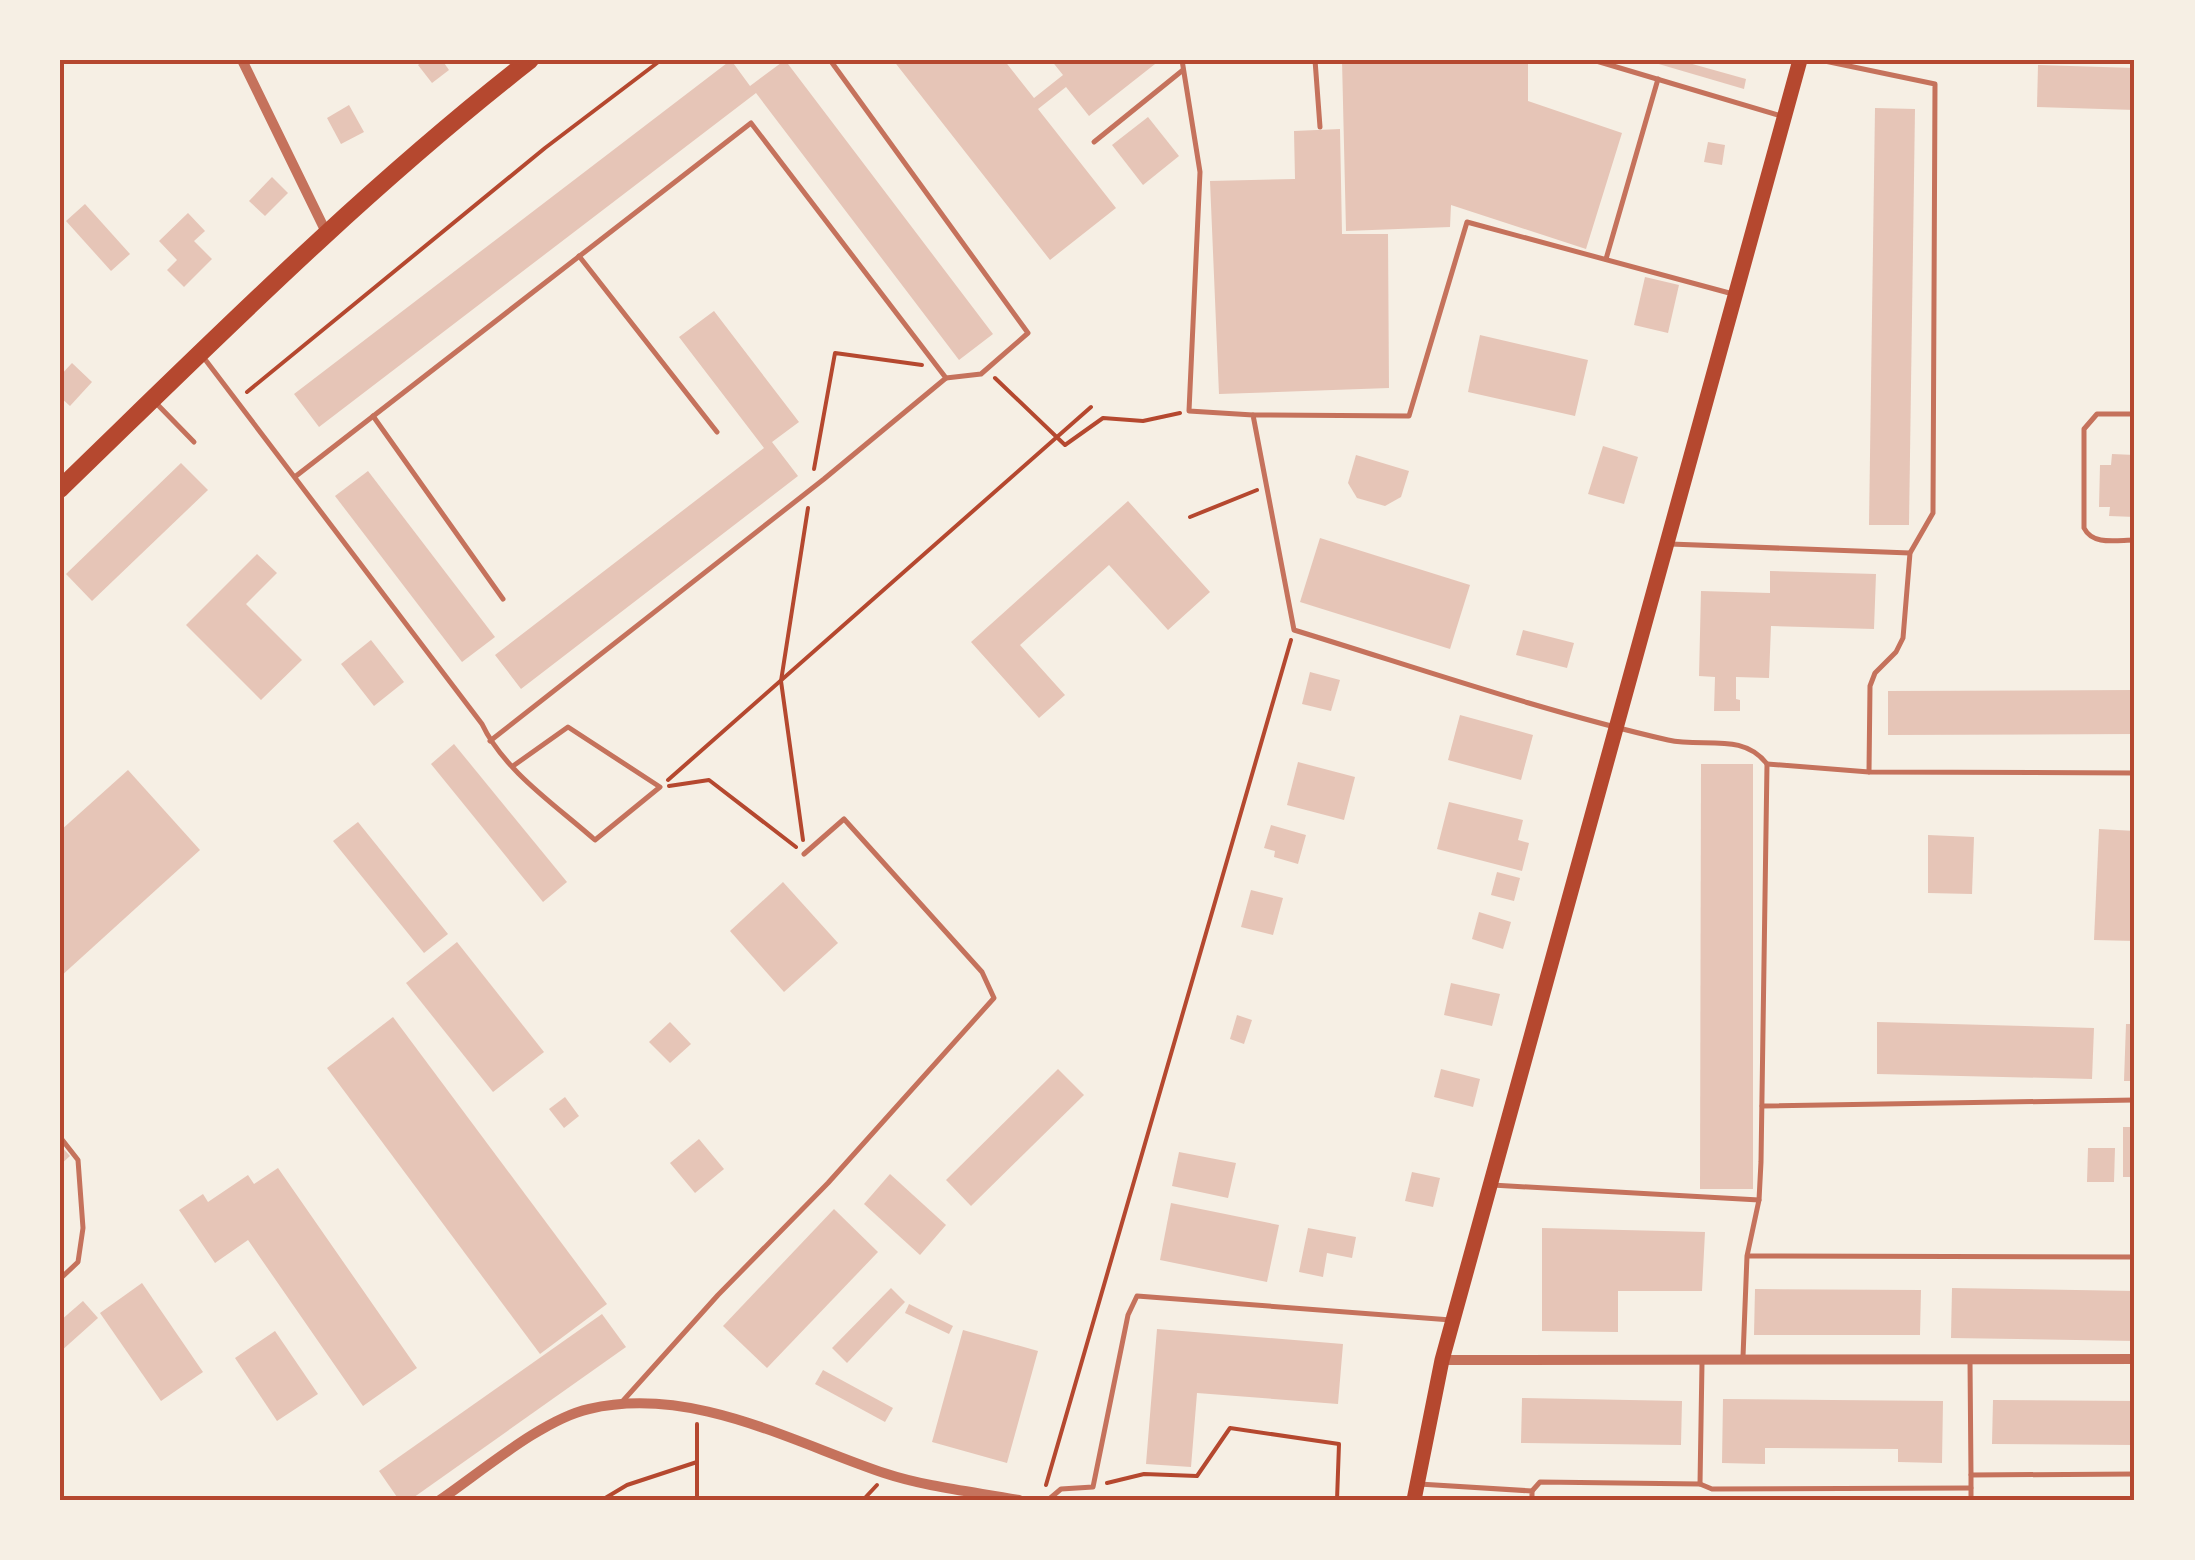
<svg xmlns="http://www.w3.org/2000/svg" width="2195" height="1560" font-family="Mulish,sans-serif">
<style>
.building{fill:#e6c5b7}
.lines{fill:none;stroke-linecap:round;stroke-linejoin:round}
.path{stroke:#b5482f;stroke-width:4}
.service{stroke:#c5725c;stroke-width:5}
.minor{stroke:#c5725c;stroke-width:10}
.secondary{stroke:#b5482f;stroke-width:15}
.primary{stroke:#b5482f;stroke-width:18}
.neatline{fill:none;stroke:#b5482f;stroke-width:4}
</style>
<rect width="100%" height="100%" fill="#f6efe4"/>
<g class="building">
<path d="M424,60h18l7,10 -17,13 -14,-18z"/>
<path d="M731,60l19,26 35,-26 208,274 -34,26 -203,-267 -437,334 -25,-33z"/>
<path d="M893,60h111l30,38 29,-23 -12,-15h101l3,4 -66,52 -23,-29 -28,22 78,99 -66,52z"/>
<path d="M1342,60h186v41l94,32 -36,116 -135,-44 -1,22 -104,4z"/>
<path d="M1645,60h33l68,19 -2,10z"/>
<path d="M2038,65l97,3v42l-98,-3z"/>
<path d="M349,105l15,27 -23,12 -14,-26z"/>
<path d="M1875,108l40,1 -6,416h-40z"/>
<path d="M1148,117l31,39 -36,29 -31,-40z"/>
<path d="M1340,129l2,105h46l1,154 -170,6 -9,-213 85,-2 -1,-48z"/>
<path d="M1708,142l17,3 -3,20 -18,-3z"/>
<path d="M272,177l16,16 -23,23 -16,-15z"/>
<path d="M85,204l45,50 -19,17 -45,-50z"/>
<path d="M188,213l17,18 -11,10 18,18 -28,28 -17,-17 10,-10 -18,-19z"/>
<path d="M1645,277l34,8 -11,48 -34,-8z"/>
<path d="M714,311l85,111 -27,20 26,34 -277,213 -26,-34 269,-207 -85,-111z"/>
<path d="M1480,335l108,25 -13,56 -107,-24z"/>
<path d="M72,363l20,19 -22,24 -10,-9v-21z"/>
<path d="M1603,446l35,11 -14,47 -36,-10z"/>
<path d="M2112,454l23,1v62l-26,-1 1,-9h-11l1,-42h11z"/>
<path d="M1356,455l53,16 -8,26 -16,9 -28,-8 -9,-15z"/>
<path d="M181,463l27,27 -116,111 -26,-27z"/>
<path d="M368,471l127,166 -33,25 -127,-166z"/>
<path d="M1128,501l82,91 -42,38 -59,-65 -89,80 45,50 -26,23 -68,-76z"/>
<path d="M1320,538l150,47 -20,64 -150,-47z"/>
<path d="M257,554l20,19 -31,31 56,56 -41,40 -75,-75z"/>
<path d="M1770,571l106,3 -2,55 -103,-3 -2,52 -33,-1v22l4,1v11h-26l1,-34 -16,-1 2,-85 69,2z"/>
<path d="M1523,630l51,13 -7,25 -51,-13z"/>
<path d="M371,640l33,42 -30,24 -33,-42z"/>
<path d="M1310,672l30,8 -9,31 -29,-7z"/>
<path d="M2135,690v44l-247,1v-44z"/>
<path d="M1460,715l73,20 -12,45 -73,-20z"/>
<path d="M454,744l113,138 -24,20 -112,-138z"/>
<path d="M1298,762l57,15 -11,43 -57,-15z"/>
<path d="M1701,764h52v425h-53z"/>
<path d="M128,770l72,80 -140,127v-146z"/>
<path d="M1449,802l74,18 -5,20 11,3 -7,28 -85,-22z"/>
<path d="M358,822l90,112 -24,19 -91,-112z"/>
<path d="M1271,825l35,10 -8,29 -24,-7 1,-6 -11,-3z"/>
<path d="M2099,829l36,2v110l-41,-1z"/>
<path d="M1928,835l46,2 -2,57 -44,-1z"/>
<path d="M1497,872l23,6 -6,23 -23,-6z"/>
<path d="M783,882l55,61 -54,49 -54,-61z"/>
<path d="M1251,890l32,8 -10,37 -32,-8z"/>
<path d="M1479,912l32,10 -8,27 -31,-10z"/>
<path d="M457,942l87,110 -51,40 -87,-109z"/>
<path d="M1451,983l49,11 -8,32 -48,-11z"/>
<path d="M1237,1015l15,5 -8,24 -14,-5z"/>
<path d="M393,1017l214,287 -67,50 -213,-286z"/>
<path d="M670,1022l21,22 -21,19 -21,-21z"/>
<path d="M1877,1022l217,6 -2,51 -215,-5z"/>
<path d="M2126,1024h9v57h-11z"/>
<path d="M1058,1069l26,26 -113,111 -25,-26z"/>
<path d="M1441,1069l39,10 -7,28 -39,-10z"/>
<path d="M565,1097l14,19 -15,12 -15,-19z"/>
<rect x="2123" y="1127" width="12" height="50"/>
<path d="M699,1139l25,30 -29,24 -25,-30z"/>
<path d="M60,1145l10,11 -10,9z"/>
<path d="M2088,1148h27l-1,34h-27z"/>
<path d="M1179,1152l57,11 -8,35 -56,-12z"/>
<path d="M278,1168l139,200 -54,38 -115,-166 -33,23 -36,-53 24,-16 5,8 40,-27 6,9z"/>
<path d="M1412,1172l28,6 -7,29 -28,-6z"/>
<path d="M890,1174l56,51 -26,30 -56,-51z"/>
<path d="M1171,1203l108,22 -12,57 -107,-22z"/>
<path d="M834,1209l44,43 -111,116 -44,-42z"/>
<path d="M1308,1228l48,9 -4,21 -25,-5 -4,24 -24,-5z"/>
<path d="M1542,1228l163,4 -3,59h-84v41l-76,-1z"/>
<path d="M142,1283l61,89 -42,29 -61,-88z"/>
<path d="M891,1288l14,14 -58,61 -15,-15z"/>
<path d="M1952,1288l183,3v50l-184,-3z"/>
<path d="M1755,1289l166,1 -1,45h-166z"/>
<path d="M83,1301l15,17 -38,34v-31z"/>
<path d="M909,1304l44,22 -4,8 -44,-21z"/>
<path d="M602,1314l24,33 -216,153h-11l-20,-29z"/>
<path d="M1157,1329l186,15 -5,60 -141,-11 -6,74 -45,-3z"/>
<path d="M963,1330l75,21 -31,112 -75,-21z"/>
<path d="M275,1331l43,63 -41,27 -42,-63z"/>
<path d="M823,1370l70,38 -8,14 -70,-38z"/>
<path d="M1522,1398l160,3 -1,44 -160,-2z"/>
<path d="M1723,1399l220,2 -1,62 -44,-1v-13l-133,-1v16l-43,-1z"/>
<path d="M1993,1400l142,1v44l-143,-1z"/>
</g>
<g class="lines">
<g class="path">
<path d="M995,378l70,67 38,-27 40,3 37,-8"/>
<path d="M247,392l298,-244 116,-88"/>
<path d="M814,469l21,-116 87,12"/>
<path d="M1190,517l67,-27"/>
<path d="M668,780l423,-373"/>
<path d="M669,786l40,-6 87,67"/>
<path d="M803,840l-22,-159 27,-173"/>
<path d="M697,1424v76"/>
<path d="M1107,1483l37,-9 53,2 33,-48 109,16 -2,56"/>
<path d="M1046,1485l245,-845"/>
<path d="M602,1500l25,-15 70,-23"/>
<path d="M863,1500l14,-15"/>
</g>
<g class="service">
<path d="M830,60l198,273 -47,41 -35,4"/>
<path d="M1182,60l18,112 -11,239 64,4 41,215c124,38 248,81 374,110 35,8 75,-8 99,24l-6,398 -2,38 -12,56 -4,101"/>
<path d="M1315,60l5,67"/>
<path d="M1593,60l188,56"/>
<path d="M1820,60l115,24 -2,429 -23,40 -7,85 -7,14 -21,21 -5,13 -1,86"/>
<path d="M1094,142l89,-72"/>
<path d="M579,256l138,176"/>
<path d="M1606,259l52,-180"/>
<path d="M204,358l278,366c22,47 75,82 113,116l65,-53 -92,-60 -55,39"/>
<path d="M154,401l40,41"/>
<path d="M2135,414h-38l-13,15v99c9,18 33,12 51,12"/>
<path d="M1253,415l156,1 58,-194 266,72"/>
<path d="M373,416l130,183"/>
<path d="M296,476l455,-353 195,255 -122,101 -334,262"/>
<path d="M1670,544l240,9"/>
<path d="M1767,764l102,8 266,1"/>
<path d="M1762,1106l373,-6"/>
<path d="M60,1137l18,23 5,68 -5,34 -18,17"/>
<path d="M1492,1185l267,15"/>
<path d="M1748,1256l387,1"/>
<path d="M1970,1361l1,114 164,-1"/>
<path d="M621,1403l97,-108 110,-112 166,-185 -12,-26 -138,-153 -40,35"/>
<path d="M1419,1484l113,7v9"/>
<path d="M1700,1484l12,5 259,-1"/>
<path d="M1532,1491l8,-9 160,2 2,-121"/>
<path d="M1048,1500l13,-11 32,-2 35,-172 9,-19 314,24"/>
<path d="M1971,1500v-25"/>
</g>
<g class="minor">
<path d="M242,60l84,172"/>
<path d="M1442,1360l693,-1"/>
<path d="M440,1500c41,-28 103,-81 149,-91 102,-24 203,33 295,64 42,14 91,19 135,27"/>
</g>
<path class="secondary" d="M1414,1500l28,-140 358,-1300"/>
<path class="primary" d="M60,489c153,-148 302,-298 470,-429"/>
</g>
<rect width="2195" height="1560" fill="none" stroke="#f6efe4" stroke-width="125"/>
<rect x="62" y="62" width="2070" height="1436" class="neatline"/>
</svg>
